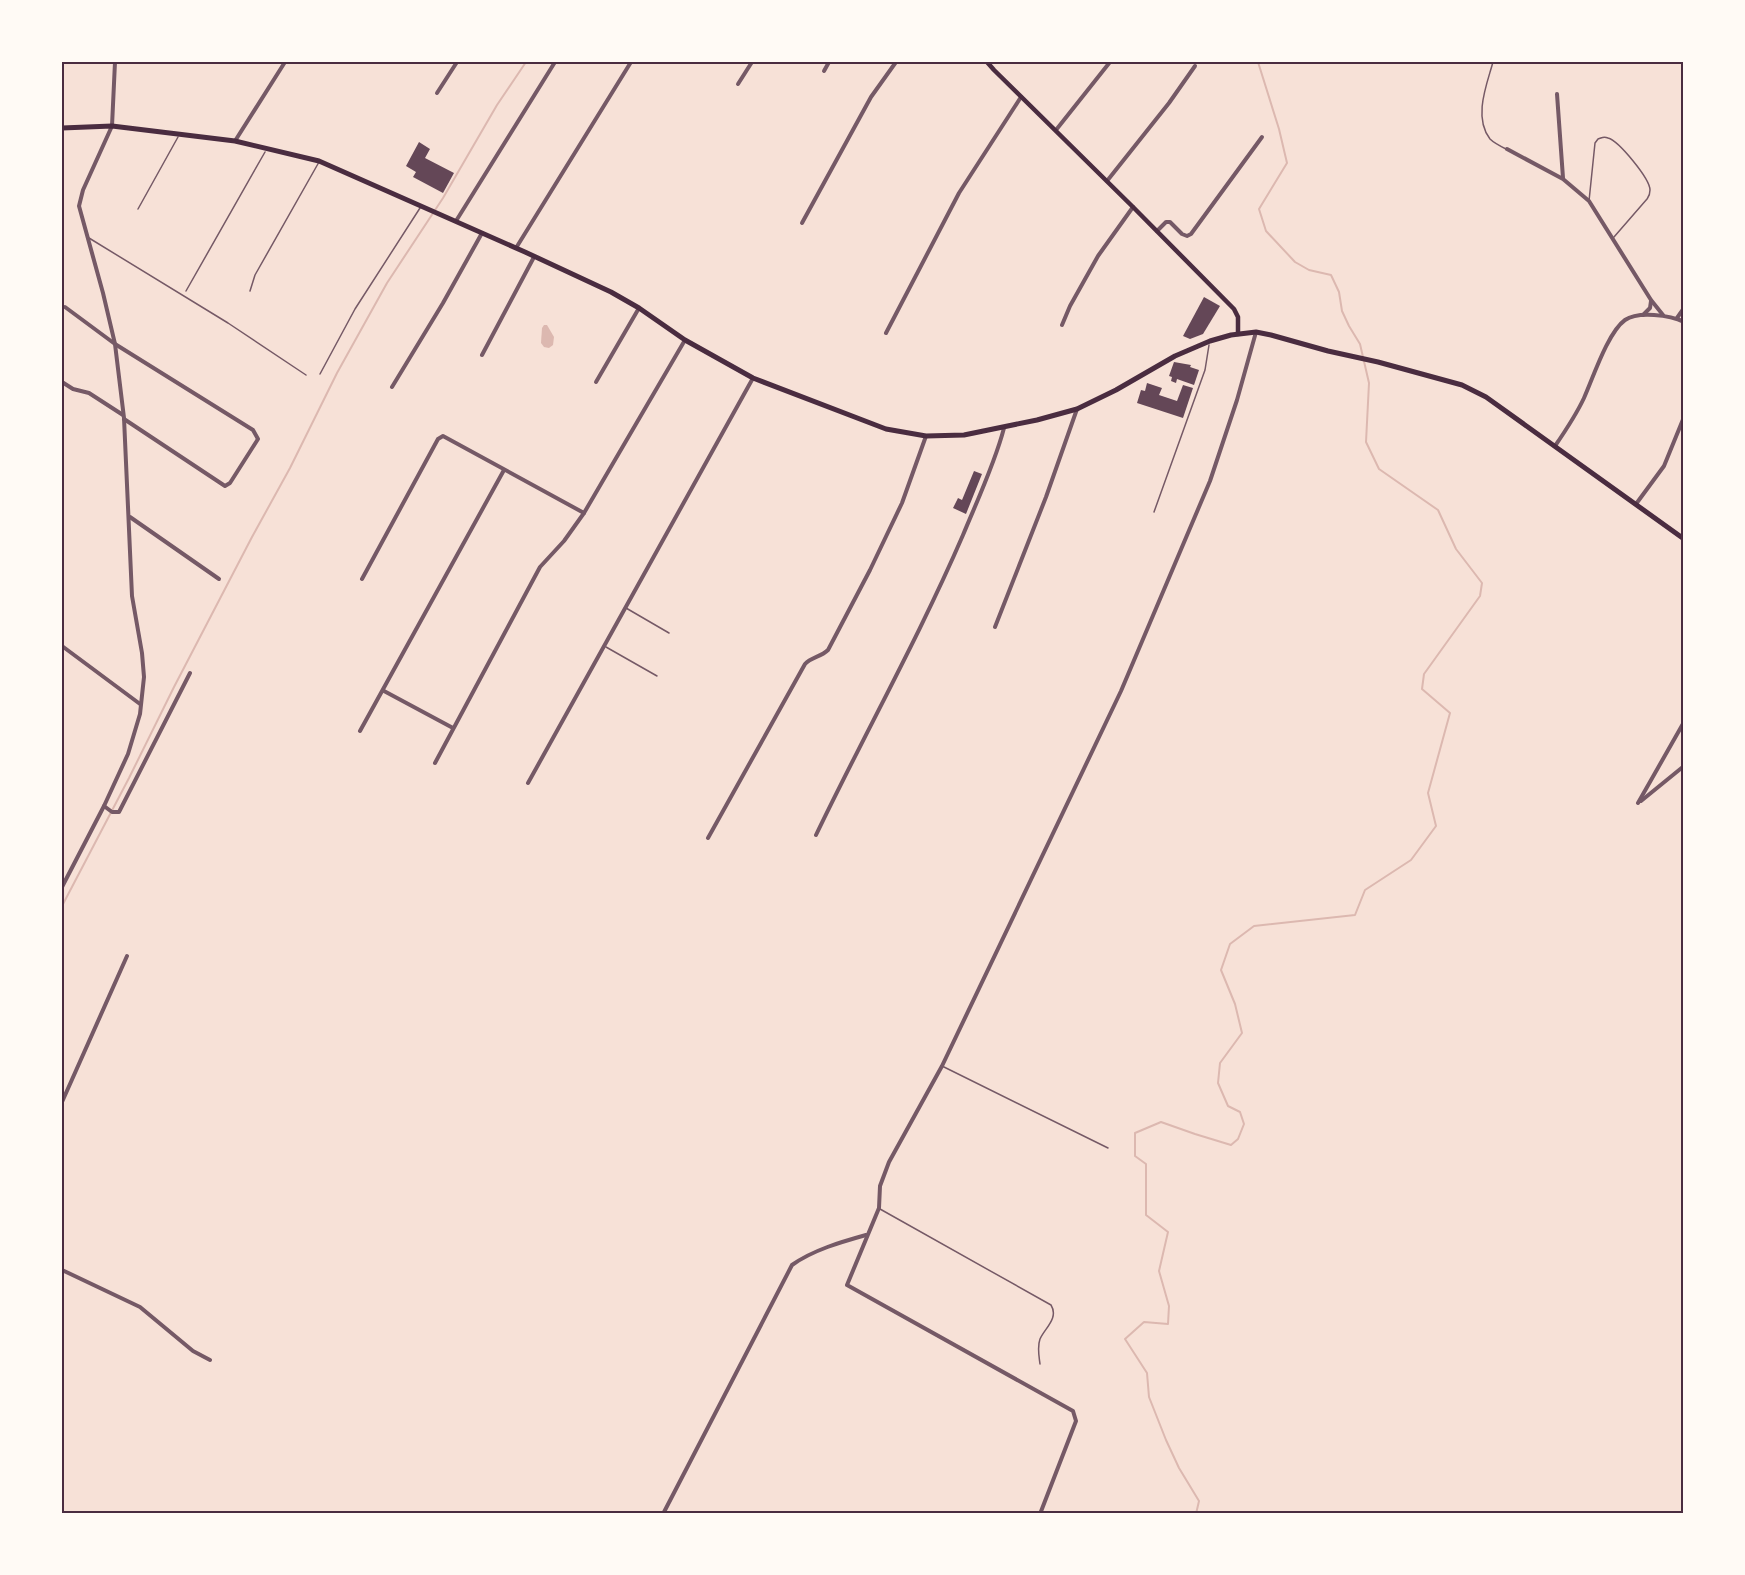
<svg xmlns="http://www.w3.org/2000/svg" width="1745" height="1575" font-family="'Varela Round',sans-serif">
<style>
.water{fill:#dcb8b0}
.lines{fill:none;stroke-linecap:round;stroke-linejoin:round}
.stream{stroke:#dcb8b0;stroke-width:2}
.building{fill:#644757}
.service{stroke:#755966;stroke-width:1.5}
.minor{stroke:#755966;stroke-width:4}
.secondary{stroke:#4a2c40;stroke-width:4.5}
.primary{stroke:#4a2c40;stroke-width:5}
.neatline{fill:none;stroke:#4a2c40;stroke-width:2}
</style>
<rect width="100%" height="100%" fill="#f7e1d7"/>
<path class="water" d="M544,325h3l7,12 -1,8 -4,3 -5,-1 -3,-4 1,-15z"/>
<g class="lines">
<g class="stream">
<path d="M62,906l67,-128 45,-91 78,-150 38,-69 47,-95 50,-90 56,-85 54,-93 29,-43"/>
<path d="M1196,1514l3,-13 -20,-33 -13,-28 -17,-43 -2,-24 -22,-34 19,-17 24,2 1,-18 -10,-35 9,-39 -22,-17v-51l-11,-8v-23l26,-11 34,12 36,11 7,-6 6,-15 -4,-12 -12,-6 -10,-23 2,-20 22,-30 -7,-29 -14,-34 9,-26 24,-18 101,-11 10,-25 46,-30 25,-34 -8,-33 22,-80 -28,-24 2,-15 56,-78 2,-13 -26,-34 -18,-39 -59,-41 -13,-27 3,-59 -9,-39 -11,-18 -7,-15 -3,-19 -8,-17 -22,-5 -14,-8 -29,-31 -7,-22 28,-46 -8,-34 -21,-67"/>
</g>
</g>
<g class="building">
<path d="M419,142l11,7 -5,9 29,15 -11,20 -30,-16 3,-5 -10,-6z"/>
<path d="M1204,297l16,9 -17,28 -13,5 -7,-3z"/>
<path d="M1174,362l17,3 -1,2 9,3 -5,15 -17,-6 -1,4 -5,-2 1,-4 -3,-1z"/>
<path d="M1147,383l15,5 -3,7 18,6 6,-16 10,3 -10,30 -46,-15 4,-13 4,1z"/>
<path d="M974,471l8,3 -16,40 -13,-6 5,-10 4,2z"/>
</g>
<g class="lines">
<g class="service">
<path d="M1493,62c-6,22 -20,55 -3,77 4,4 10,7 16,10"/>
<path d="M1589,201l6,-58 3,-4c4,-1 5,-3 10,-1 11,3 42,41 42,52 0,5 -1,6 -3,9l-33,38"/>
<path d="M138,209l40,-72"/>
<path d="M89,238l139,85 78,52"/>
<path d="M186,291l79,-139"/>
<path d="M250,291l5,-16 64,-113"/>
<path d="M320,374l35,-65 65,-101"/>
<path d="M1154,512l51,-142 4,-25"/>
<path d="M626,608l43,25"/>
<path d="M606,647l51,29"/>
<path d="M942,1066l166,82"/>
<path d="M880,1209l171,96c8,13 -6,23 -11,34 -3,8 -1,17 0,25"/>
</g>
<g class="minor">
<path d="M824,71l5,-9"/>
<path d="M738,84l14,-22"/>
<path d="M437,93l20,-31"/>
<path d="M1557,94l6,84"/>
<path d="M1056,130l54,-68"/>
<path d="M235,141l50,-79"/>
<path d="M1507,149l56,30 26,22 62,99 12,15"/>
<path d="M1107,181l62,-78 26,-37"/>
<path d="M456,221l99,-159"/>
<path d="M802,223l69,-126 25,-35"/>
<path d="M1157,231l9,-9h4l12,12 5,2 4,-2 71,-97"/>
<path d="M516,248l115,-186"/>
<path d="M65,307l50,37 138,86 5,9 -28,44 -5,3 -101,-67"/>
<path d="M1643,315l7,-7 1,-7"/>
<path d="M1677,318l7,-10"/>
<path d="M1062,325l8,-19 28,-50 35,-49"/>
<path d="M886,333l73,-140 62,-96"/>
<path d="M482,355l52,-98"/>
<path d="M62,382l11,7 16,4 34,22"/>
<path d="M596,382l43,-74"/>
<path d="M392,387l51,-84 39,-70"/>
<path d="M1555,446c11,-16 21,-31 29,-48 9,-20 24,-66 41,-78 13,-9 45,-5 59,2"/>
<path d="M1636,504l28,-38 20,-49"/>
<path d="M130,517l89,62"/>
<path d="M362,579l76,-140 5,-3 141,77"/>
<path d="M995,627l51,-130 31,-88"/>
<path d="M62,646l78,58"/>
<path d="M384,691l69,37"/>
<path d="M360,731l144,-261"/>
<path d="M435,763l105,-196 24,-26 20,-28 101,-173"/>
<path d="M528,783l225,-405"/>
<path d="M1641,801l43,-35"/>
<path d="M1638,803l46,-81"/>
<path d="M104,806l8,6h7l71,-139"/>
<path d="M816,835c48,-100 103,-198 147,-300 14,-34 32,-72 41,-107"/>
<path d="M708,838l97,-174c6,-7 16,-7 23,-14l42,-80 32,-67 24,-67"/>
<path d="M62,887l42,-81 24,-52 12,-40 4,-37 -2,-24 -10,-57 -8,-178 -9,-74 -12,-51 -24,-87 4,-16 29,-64 3,-64"/>
<path d="M62,1102l65,-146"/>
<path d="M62,1270l78,37 53,44 17,9"/>
<path d="M663,1514l129,-249c21,-15 49,-23 74,-30"/>
<path d="M1040,1514l36,-93 -3,-10 -226,-126 32,-77 1,-22 9,-24 53,-96 179,-375 89,-210 27,-81 19,-68"/>
</g>
<path class="secondary" d="M987,62l7,8 139,137 101,102 4,8v17"/>
<path class="primary" d="M62,128l50,-2 123,15 84,20 206,91 86,40 28,16 46,32 68,38 133,51 40,7 38,-1 73,-15 40,-11 39,-19 59,-34 35,-15 21,-6 25,-3 15,3 57,16 50,11 84,23 24,12 198,142"/>
</g>
<rect width="1745" height="1575" fill="none" stroke="#fffaf5" stroke-width="126"/>
<rect x="63" y="63" width="1619" height="1449" class="neatline"/>
</svg>
